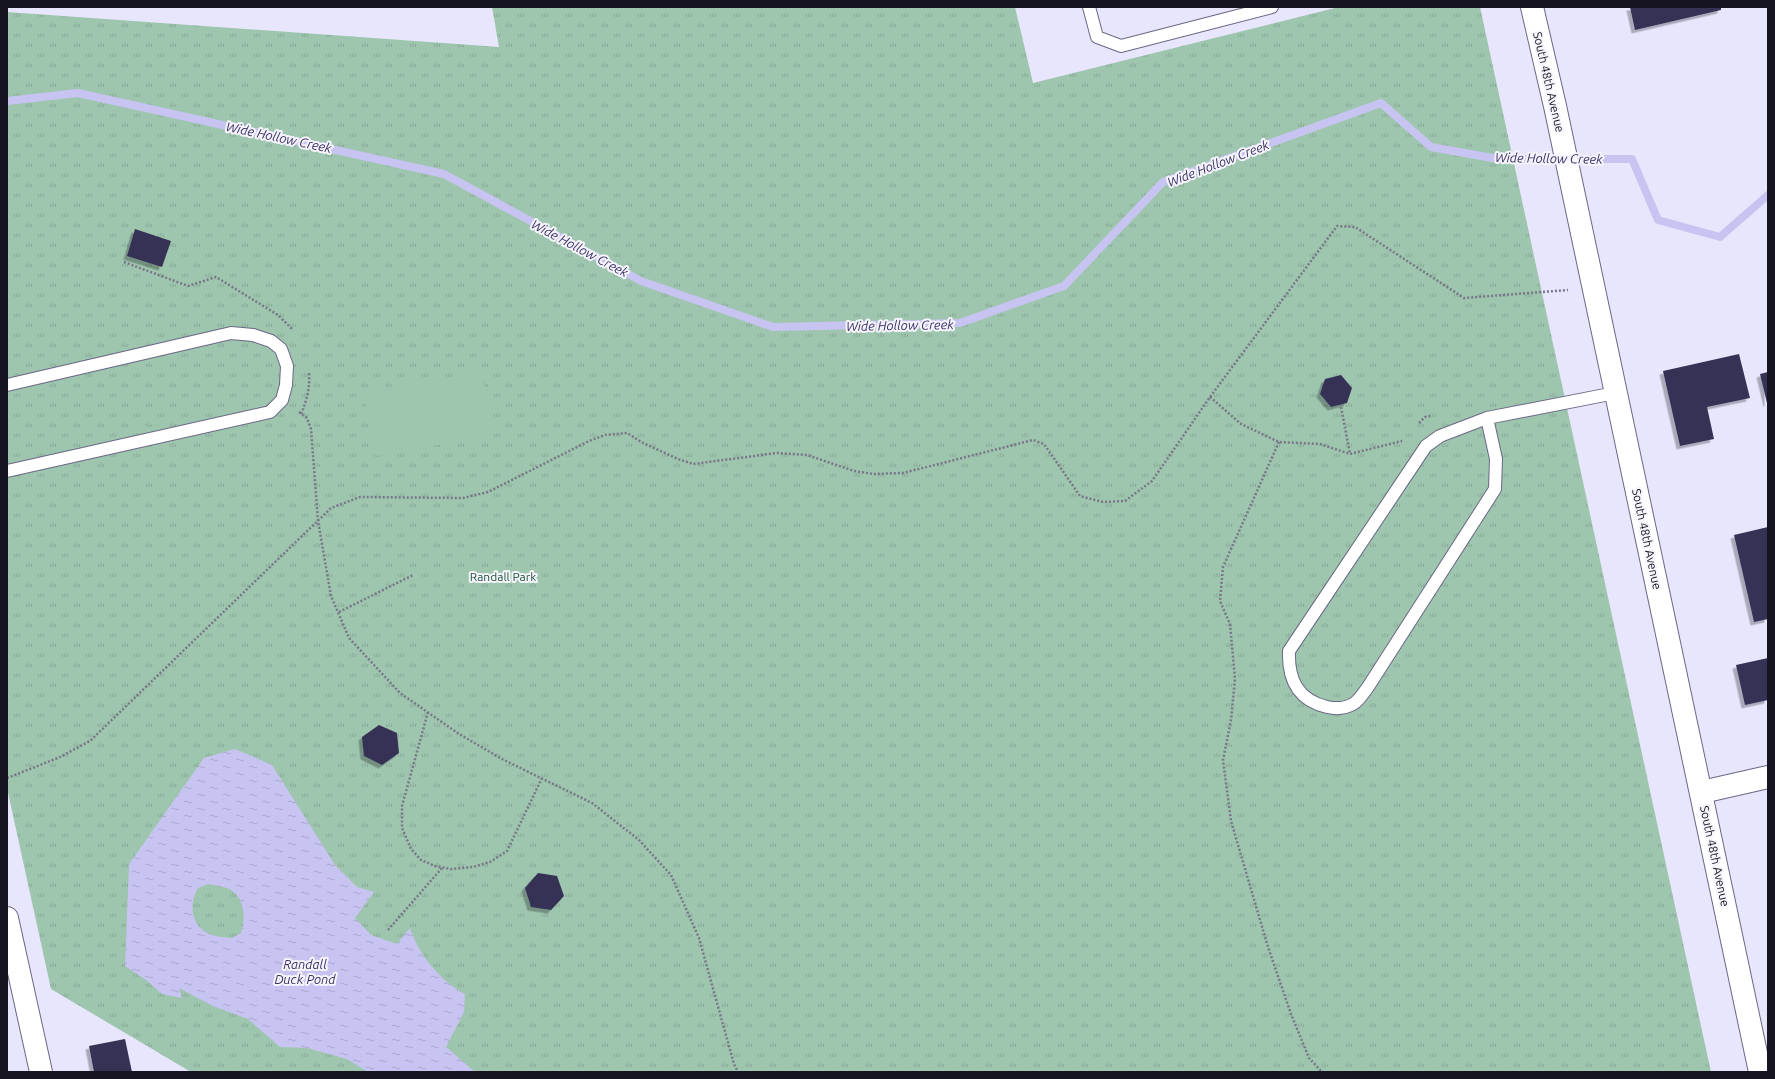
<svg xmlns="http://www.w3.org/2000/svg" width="1775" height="1079" font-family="Ubuntu,sans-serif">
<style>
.park{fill:url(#park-tufts)}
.pitch{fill:#9ec5ae}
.water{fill:url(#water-ripples);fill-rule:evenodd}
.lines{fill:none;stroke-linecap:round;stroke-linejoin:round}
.stream{stroke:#c8c4f2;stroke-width:8}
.building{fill:#363156;filter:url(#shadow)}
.service-casing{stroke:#6a6785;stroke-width:14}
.minor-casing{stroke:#6a6785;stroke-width:24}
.tertiary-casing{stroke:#6a6785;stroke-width:24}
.path{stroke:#787788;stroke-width:2.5;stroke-dasharray:2 2;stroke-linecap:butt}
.service{stroke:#fff;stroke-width:12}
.minor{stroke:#fff;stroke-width:22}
.tertiary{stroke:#fff;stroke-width:22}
.labels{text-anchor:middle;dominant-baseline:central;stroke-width:4;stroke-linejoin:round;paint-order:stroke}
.street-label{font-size:12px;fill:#151420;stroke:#f6f5fc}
.park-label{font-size:12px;fill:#185035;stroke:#f6f5fc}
.water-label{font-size:13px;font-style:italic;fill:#3a3068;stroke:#f6f5fc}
</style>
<defs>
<pattern id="park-tufts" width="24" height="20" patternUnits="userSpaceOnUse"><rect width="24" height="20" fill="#9ec5ae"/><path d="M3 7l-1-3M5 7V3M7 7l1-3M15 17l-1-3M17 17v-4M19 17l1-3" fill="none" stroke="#87a895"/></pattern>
<pattern id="water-ripples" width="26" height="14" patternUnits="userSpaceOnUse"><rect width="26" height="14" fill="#c8c4f2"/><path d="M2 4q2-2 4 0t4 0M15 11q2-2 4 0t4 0" fill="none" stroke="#aba8cf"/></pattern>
<filter id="shadow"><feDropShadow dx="-3.5" dy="3.5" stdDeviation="0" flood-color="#0004"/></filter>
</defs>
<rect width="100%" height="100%" fill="#e8e6fc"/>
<path class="park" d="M492,7h523l18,76 306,-76h141l231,1065h-1520l-140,-83 -44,-201v-776l492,35z"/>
<path class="pitch" d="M482,372l11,63 -118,21 -12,-65z"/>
<path class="water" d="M235,749l37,16 63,100 22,22 17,5 -19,26 16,17 26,9 13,-16c8,26 31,54 55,66l-1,18 -18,35 29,25h-107l-21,-13 -40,-11 -27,-1 -32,-28 -35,-13 -34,-18 3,10 -20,-4 -16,-14 -21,-14 4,-102 75,-106zM208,884c6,1 13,2 19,4 18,7 19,30 14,45l-9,5c-8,-1 -17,-1 -25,-5 -17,-10 -18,-30 -9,-45z"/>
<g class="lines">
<path class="stream" d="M7,101l71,-8 366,81 197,107 132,46 187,-4 104,-37 99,-104 218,-79 50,44 67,12h134l26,61 62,17 48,-42"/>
</g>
<g class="building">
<path d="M1630,7h91v3l-86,20z"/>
<path d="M135,229l36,12 -9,26 -35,-11z"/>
<path d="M1739,354l11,44 -43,9 7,32 -34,7 -17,-75z"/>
<path d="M1768,372v31h-1l-7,-29z"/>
<path d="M1341,375l11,13 -5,15 -16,4 -11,-13 5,-15z"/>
<path d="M1768,527v92l-14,3 -20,-87z"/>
<path d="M1768,658v42l-23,5 -9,-40z"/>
<path d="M379,725l18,8 2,20 -17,12 -18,-9 -2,-19z"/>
<path d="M538,873l19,3 7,20 -13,14 -20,-3 -6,-19z"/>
<path d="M125,1039l7,33h-38l-5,-26z"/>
</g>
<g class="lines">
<defs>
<g id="service">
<path d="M1089,7l8,30 24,9 151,-39"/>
<path d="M7,385l224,-52 22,2 18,6 10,8 6,17 -1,19 -4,15 -12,12 -263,59"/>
<path d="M1487,418l9,41 -1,30 -127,198c-4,5 -9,14 -15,17 -9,5 -17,5 -26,3 -30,-7 -39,-28 -38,-56l137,-205 14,-10 47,-18 128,-25"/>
</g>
<g id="minor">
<path d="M1702,792l66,-15"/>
<path d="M7,918l34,154"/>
</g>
<path id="tertiary" d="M1532,7l23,99 205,966"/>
</defs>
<use href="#service" class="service-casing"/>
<use href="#minor" class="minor-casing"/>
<use href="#tertiary" class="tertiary-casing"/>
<g class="path">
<path d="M124,262l64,24 28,-9 62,38 15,15"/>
<path d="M1210,397l31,27 38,18 41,2 30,10 52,-13"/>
<path d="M1341,407l9,47"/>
<path d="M299,412l8,6 4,11 7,92 13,75 18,42 51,55 59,41 43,25 90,44 47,37 32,35 28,63 35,126 4,8"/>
<path d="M301,414c6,-14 9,-26 8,-41"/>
<path d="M1419,423l6,-6 5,-1"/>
<path d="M1279,442l-56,125 -3,34 10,23 5,55 -4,41 -8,40 8,61 37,126 23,67 18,44 13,14"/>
<path d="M339,612l74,-37"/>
<path d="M428,712l-26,94v22l9,21 10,11 14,6 16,3 22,-2 17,-5 17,-11 35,-73"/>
<path d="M7,778l51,-20 32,-17 241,-233 29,-11 103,1 25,-6 101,-51 16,-6 22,-2 16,10 35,16 15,5 84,-11 30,2 47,16 19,3 30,-1 130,-33 11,4 36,52 23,6 22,-1 27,-20 58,-84 127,-171 18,1 109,71 104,-8"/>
<path d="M388,930l54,-62"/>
</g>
<use href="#service" class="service"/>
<use href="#minor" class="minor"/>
<use href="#tertiary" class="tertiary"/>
</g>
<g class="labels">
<g class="street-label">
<text transform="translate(1549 82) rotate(77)">South 48th Avenue</text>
<text transform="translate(1647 539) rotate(78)">South 48th Avenue</text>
<text transform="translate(1715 856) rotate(78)">South 48th Avenue</text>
</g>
<g class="park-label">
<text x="503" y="576">Randall Park</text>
</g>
<g class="water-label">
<text transform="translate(279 137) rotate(12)">Wide Hollow Creek</text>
<text transform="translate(1549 158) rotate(1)">Wide Hollow Creek</text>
<text transform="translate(1218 163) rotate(-21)">Wide Hollow Creek</text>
<text transform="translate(580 248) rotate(28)">Wide Hollow Creek</text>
<text transform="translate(900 325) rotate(-1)">Wide Hollow Creek</text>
<text x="305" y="964">Randall<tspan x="305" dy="15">Duck Pond</tspan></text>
</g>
</g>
<rect width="1775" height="1079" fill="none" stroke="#151420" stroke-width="16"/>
</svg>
